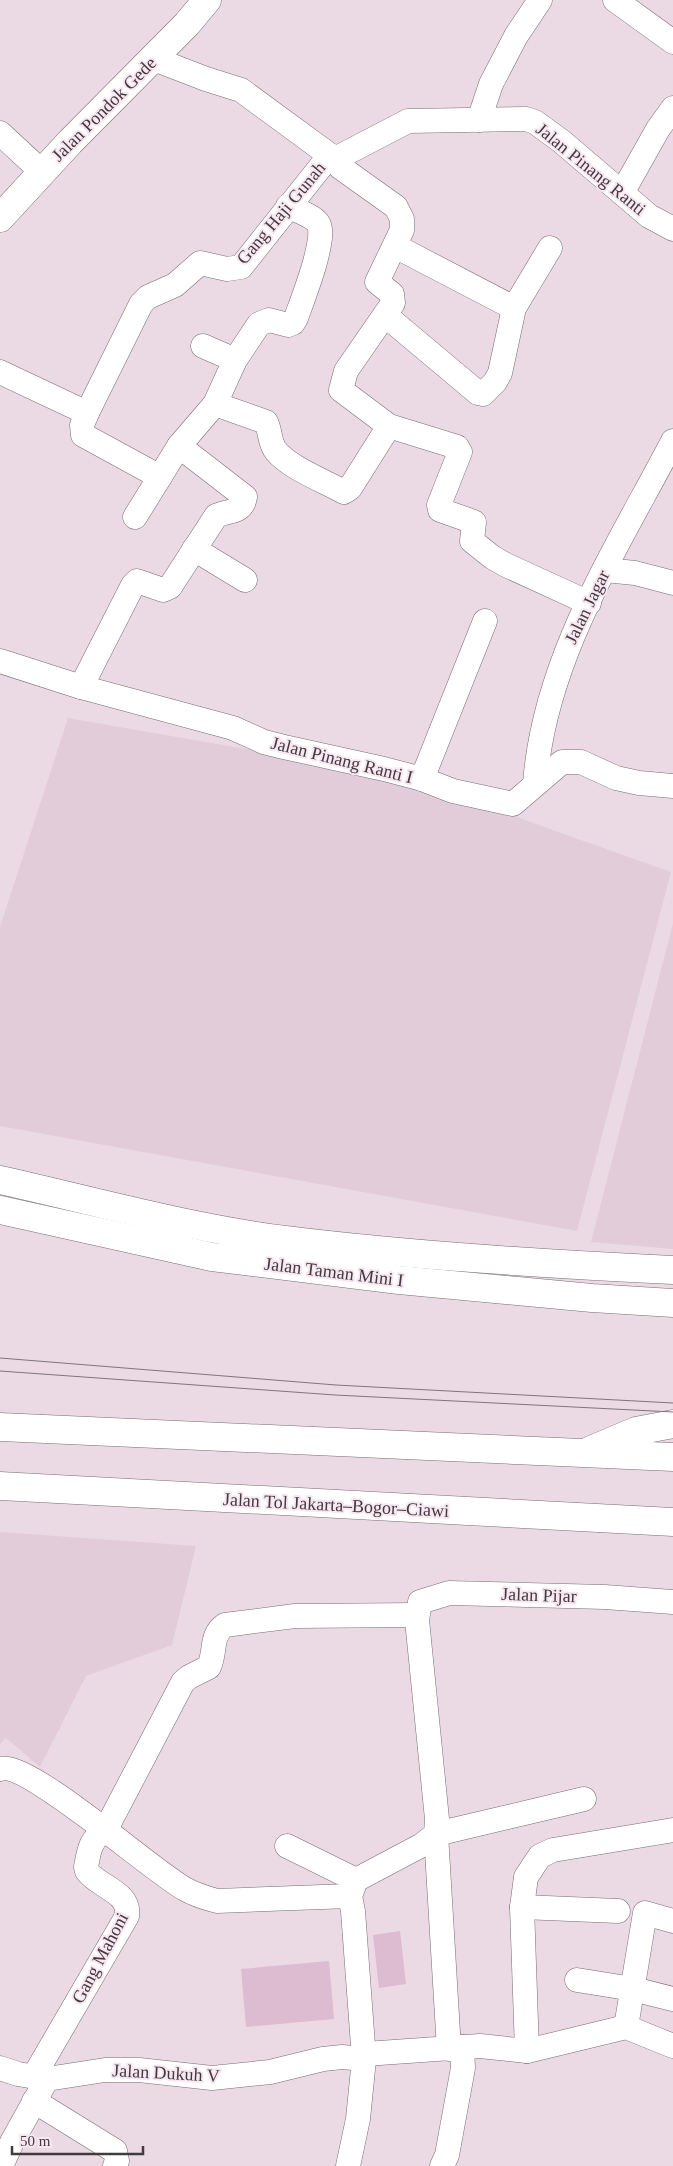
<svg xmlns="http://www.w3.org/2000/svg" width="673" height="2166" font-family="'Times New Roman',serif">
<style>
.built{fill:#e3ccda}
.green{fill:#ddbbd0}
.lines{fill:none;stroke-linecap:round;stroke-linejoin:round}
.minor-casing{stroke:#7a6b74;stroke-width:25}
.major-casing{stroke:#7a6b74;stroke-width:29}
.highway-casing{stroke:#7a6b74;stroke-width:29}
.minor{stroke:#fff;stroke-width:24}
.major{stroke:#fff;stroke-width:28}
.highway{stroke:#fff;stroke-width:28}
.tram{stroke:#7f757b;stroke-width:1}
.labels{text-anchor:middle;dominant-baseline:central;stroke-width:4;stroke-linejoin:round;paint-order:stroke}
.street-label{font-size:18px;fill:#413a3e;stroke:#f8e7f1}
</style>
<rect width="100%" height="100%" fill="#ebdae4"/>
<g class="built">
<path d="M68,718l333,58 270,96 -94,359 -577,-105v-199z"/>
<path d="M673,923v326l-82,-7z"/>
<path d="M0,1532l196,14 -24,99 -86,31 -46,91 -34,-29 -6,6z"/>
</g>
<g class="green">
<path d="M400,1931l6,53 -27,4 -6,-53z"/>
<path d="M329,1961l5,58 -88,8 -5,-58z"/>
</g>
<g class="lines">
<defs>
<g id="minor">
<path d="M615,0l58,42"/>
<path d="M154,59l52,20 35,11 94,69 73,-38 118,-2 9,3 26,19 88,75 24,13"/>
<path d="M479,120l12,-36 25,-48 24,-36"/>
<path d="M0,133l42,39"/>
<path d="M335,159l5,8 56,40 6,12v11l-25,52 15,12 1,9 -47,68 -5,19 48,36 68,21 3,5 -21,53 1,5 34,12 -2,19 20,16 14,8 83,38"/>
<path d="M622,193l36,-64 15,-21"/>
<path d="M395,246l119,62"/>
<path d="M385,315l93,78 5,1 12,-12 5,-9 14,-65 36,-60"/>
<path d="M203,346l32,14"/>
<path d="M0,372l87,41"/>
<path d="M215,404l51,18c5,10 3,21 10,29 14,17 48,30 68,41l6,-4 39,-62"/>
<path d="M160,477l-77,-42 -1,-10 5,-12 54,-109 7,-7 27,-12 25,-22 27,6 14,-2 89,-112"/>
<path d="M135,517l44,-71 36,-42 20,-44 24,-36 10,-4 19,5 5,-2 3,-5c6,-17 32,-82 22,-95 -5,-7 -22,-13 -30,-17"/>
<path d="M194,549l51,31"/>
<path d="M605,570l30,3 38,10"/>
<path d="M0,661l81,26 152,41 31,14 20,5 100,22 38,10 31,12 60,13 49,-42h19l35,16 23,5 34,3"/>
<path d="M81,687l52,-102 4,-4 26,9 7,-3 46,-71c12,-6 26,-2 29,-19l-66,-51"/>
<path d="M422,779l63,-158"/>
<path d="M535,784c9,-125 81,-234 138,-343"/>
<path d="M0,1769c28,-9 153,103 185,120 10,6 21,9 32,12l133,-5"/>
<path d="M105,1831l78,-149 6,-5 20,-10c7,-15 1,-32 16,-42l70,-9 122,-1"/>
<path d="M287,1846l69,34"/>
<path d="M522,1907l96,4"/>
<path d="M577,1980l56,9 40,10"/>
<path d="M626,2027l19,-114 28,8"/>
<path d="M449,2049l-13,-215 148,-35"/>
<path d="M527,2051l-5,-144 4,-30 14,-21 13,-6 120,-20"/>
<path d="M365,2054l115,-8 47,5 99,-24 47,19"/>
<path d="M364,2059l-11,-148 -3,-15 6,-16 66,-35 14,-11 1,-15 -20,-199 3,-18 29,-9 156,4 68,5"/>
<path d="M0,2068l18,6 29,5"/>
<path d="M34,2076l93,-160c4,-24 -29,-29 -40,-45l-1,-4c3,-16 4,-28 19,-36"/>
<path d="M34,2101l81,50 2,10 -2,5"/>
<path d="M1,2166l12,-26 34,-61 58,-9h34l73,8 58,-6 53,-13 19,-2 22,2 -6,60 -10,47"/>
<path d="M442,2166l5,-11 16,-87 -1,-21"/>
</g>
<g id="major">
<path d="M0,218l70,-76 117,-118 20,-24"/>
<path d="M0,1180c94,21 189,48 285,60 128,16 259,24 388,30"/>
<path d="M0,1210l212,47 187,23 193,18 81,5"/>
</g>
<g id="highway">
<path d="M0,1427l673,30"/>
<path d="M591,1450l45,-19 37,-7"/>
<path d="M0,1486l673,36"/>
</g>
</defs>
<use href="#minor" class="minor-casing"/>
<use href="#major" class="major-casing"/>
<use href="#highway" class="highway-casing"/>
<use href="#minor" class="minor"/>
<use href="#major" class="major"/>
<use href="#highway" class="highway"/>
<g class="tram">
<path d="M0,1358l336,27 337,18"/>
<path d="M0,1371l335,24 338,17"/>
</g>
</g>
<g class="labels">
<g class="street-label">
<text transform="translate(104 109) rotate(-45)">Jalan Pondok Gede</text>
<text transform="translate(591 169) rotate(39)">Jalan Pinang Ranti</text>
<text transform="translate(281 213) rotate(-50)">Gang Haji Gunah</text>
<text transform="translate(587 607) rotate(-64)">Jalan Jagar</text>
<text transform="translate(342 760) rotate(14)">Jalan Pinang Ranti I</text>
<text transform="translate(334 1272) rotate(7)">Jalan Taman Mini I</text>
<text transform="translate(336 1505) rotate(3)">Jalan Tol Jakarta–Bogor–Ciawi</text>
<text transform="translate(539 1595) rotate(2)">Jalan Pijar</text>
<text transform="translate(100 1958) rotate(-62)">Gang Mahoni</text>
<text transform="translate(166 2073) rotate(3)">Jalan Dukuh V</text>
</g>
</g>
<path d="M12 2146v8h131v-8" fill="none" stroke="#413a3e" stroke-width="2.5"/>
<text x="20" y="2146" font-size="15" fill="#413a3e" stroke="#f8e7f1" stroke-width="4" paint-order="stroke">50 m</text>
</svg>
